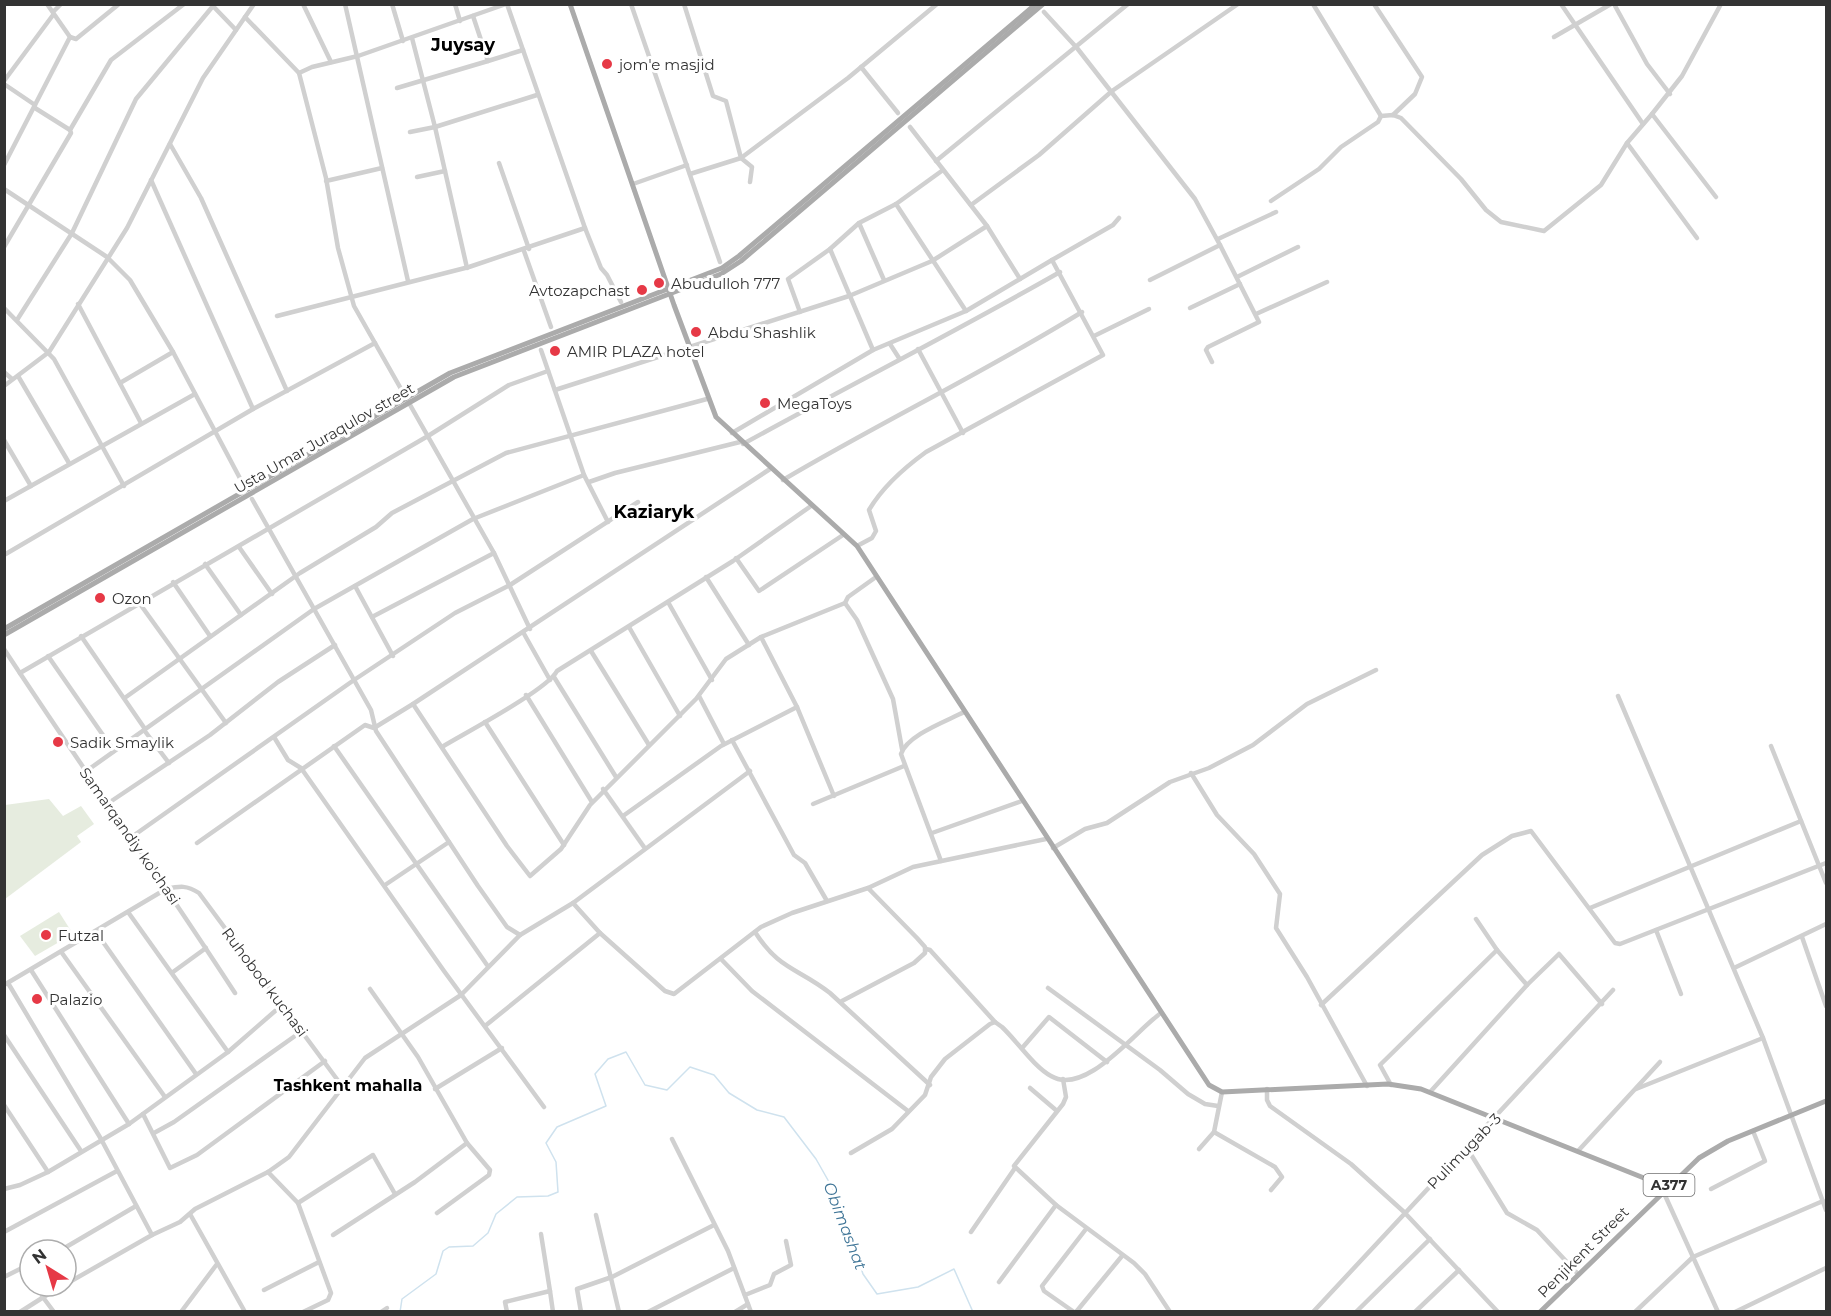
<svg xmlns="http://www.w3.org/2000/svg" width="1831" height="1316" font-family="Montserrat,sans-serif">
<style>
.green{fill:#e6ecdf}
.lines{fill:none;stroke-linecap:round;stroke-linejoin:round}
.stream{stroke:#cfe2ee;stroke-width:1.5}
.minor{stroke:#d0d0d0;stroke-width:4.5}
.major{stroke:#ababab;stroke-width:5}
.poi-dot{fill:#e63946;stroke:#fff;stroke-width:2}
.labels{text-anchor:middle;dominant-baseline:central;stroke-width:6;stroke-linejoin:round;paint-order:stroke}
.shield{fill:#fff;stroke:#707070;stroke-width:1.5}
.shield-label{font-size:14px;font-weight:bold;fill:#333}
.poi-label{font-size:15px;fill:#333;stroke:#fff;text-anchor:start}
.street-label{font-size:15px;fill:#333;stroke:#fff}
.neighbourhood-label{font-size:16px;font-weight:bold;fill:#000;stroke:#fff}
.water-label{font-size:16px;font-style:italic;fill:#3f7597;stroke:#fff}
.quarter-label{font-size:18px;font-weight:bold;fill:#000;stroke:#fff}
</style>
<rect width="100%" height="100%" fill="#fff"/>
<g class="green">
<path d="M49,799l14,17 18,-10 13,18 -17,12 4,6 -76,57v-94z"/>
<path d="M59,912l14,22 -38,22 -15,-20z"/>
</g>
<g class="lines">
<path class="stream" d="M400,1312l2,-13 34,-25 7,-23 6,-4 24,-1 15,-13 8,-19 21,-17 31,-1 10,-4 -2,-30 -10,-19 11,-16 49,-21 -11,-32 13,-15 18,-7 19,33 22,5 23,-23 24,8 15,18 28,17 27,7 32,42 21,37 26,78 14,20 41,-7 36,-18 19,43"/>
<g class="minor">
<path d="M211,4l25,26"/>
<path d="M303,4l28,58"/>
<path d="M345,4l63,277"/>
<path d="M392,4l11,37"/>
<path d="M455,4l5,17"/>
<path d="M631,4l89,258"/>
<path d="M684,4l29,92 13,5 15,57 -51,16"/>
<path d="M1313,4l68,112 12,-1 8,3 60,61 25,31 15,12 43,9 57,-46 26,-42 25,-29 64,83"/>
<path d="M1374,4l48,73 -7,17 -22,21"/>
<path d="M1561,4l82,120"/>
<path d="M1614,4l33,60 23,30"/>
<path d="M4,5l1,-1"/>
<path d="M53,12l8,-8"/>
<path d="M1044,12l33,36 118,151 25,46 -70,35"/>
<path d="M245,17l54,56 27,105 12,70 16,58 140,247 36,76"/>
<path d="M70,37l6,2 43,-35"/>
<path d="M1554,37l57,-33"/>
<path d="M412,38l23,89 102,-32"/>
<path d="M488,61l35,-11 -16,-46"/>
<path d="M861,67l37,46"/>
<path d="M299,73l13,-6 46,-11 148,-52"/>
<path d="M4,81l49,-66"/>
<path d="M4,84l31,21"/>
<path d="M397,88l91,-27 -15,-45"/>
<path d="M35,108l35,22"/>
<path d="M1652,114l30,-38 39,-72"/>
<path d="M910,127l77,99 33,53"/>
<path d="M410,132l25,-5 32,141"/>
<path d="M1627,143l70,95"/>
<path d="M170,144l31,54 86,193"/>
<path d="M936,161l192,-157"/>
<path d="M499,163l30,86"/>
<path d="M4,165l66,-128 -23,-33"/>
<path d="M417,177l28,-6"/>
<path d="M151,180l102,229"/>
<path d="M326,181l56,-13"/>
<path d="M750,182l2,-15 -11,-9 107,-80 89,-74"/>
<path d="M633,184l54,-19"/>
<path d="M4,189l103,68 23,23 43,72 70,132"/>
<path d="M1271,201l48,-32 22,-22 37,-25 3,-6"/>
<path d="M896,204l70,107"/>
<path d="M971,205l68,-50 73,-64 126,-87"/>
<path d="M859,223l25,57"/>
<path d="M585,228l16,40 6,7 14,27"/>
<path d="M1218,239l58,-27"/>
<path d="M4,247l67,-114 -1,-3 41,-70 73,-56"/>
<path d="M830,249l43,101"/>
<path d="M524,251l27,76"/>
<path d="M1052,260l61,-35 6,-7"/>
<path d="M1237,277l61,-30"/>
<path d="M78,304l63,119"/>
<path d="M4,308l50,51 70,127"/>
<path d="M1190,308l50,-24"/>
<path d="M800,312l-12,-33 42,-30 29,-26 37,-19 47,-34"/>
<path d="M1256,314l71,-32"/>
<path d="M277,316l192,-49 116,-39 -62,-178"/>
<path d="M17,320l55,-87 64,-134 77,-93"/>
<path d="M1094,336l55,-27"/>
<path d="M890,344l9,14"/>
<path d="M918,349l45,84"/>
<path d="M541,350l43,125 24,47"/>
<path d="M1212,362l-6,-12 2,-3 51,-25 -39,-77"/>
<path d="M4,372l8,7"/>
<path d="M18,376l51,87"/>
<path d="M120,383l53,-31"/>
<path d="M4,386l45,-34 78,-124 76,-150 51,-74"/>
<path d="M555,390l294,-94 83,-35 55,-35"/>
<path d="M732,433l141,-83 93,-39 86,-51 51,95 -177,97c-22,16 -43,34 -57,58l7,21 -4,7 -15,8"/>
<path d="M4,440l27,46"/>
<path d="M743,444c105,-58 212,-112 317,-172"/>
<path d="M783,480c98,-58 202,-108 299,-168"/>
<path d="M589,482l26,-9 125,-31"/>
<path d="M252,499l119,211 5,21 102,155 29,41 13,8"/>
<path d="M4,501l191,-107"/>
<path d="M239,547l33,47"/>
<path d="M4,555l249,-146 122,-66"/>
<path d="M736,558l23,33 84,-56"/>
<path d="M205,564l36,51"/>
<path d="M706,577l43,68"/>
<path d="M173,582l37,54"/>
<path d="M355,586l38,70"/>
<path d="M668,602l44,78"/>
<path d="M845,603l12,17 36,79 9,50"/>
<path d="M140,604l86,119"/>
<path d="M372,617l122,-64"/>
<path d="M629,627l51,89"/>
<path d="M523,632l27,48"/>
<path d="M81,636l64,93"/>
<path d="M761,637l36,70 37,89"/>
<path d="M4,649c76,116 156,228 231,344"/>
<path d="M591,651l58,94"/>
<path d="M48,656l66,95"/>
<path d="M20,673l408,-237 81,-51 39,-14"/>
<path d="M554,677l62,100"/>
<path d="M526,695l66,107"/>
<path d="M699,696l25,48"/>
<path d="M1618,696l145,342 63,172"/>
<path d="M126,697l174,-124 76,-46 16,-14 114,-60 201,-54"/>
<path d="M413,704l94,142 23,30 31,-27 29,-44 106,-106 30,-40 35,-22 84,-34 3,-6 28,-20"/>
<path d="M485,722l79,123"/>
<path d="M144,730l25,33"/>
<path d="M274,737l14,23 13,8 143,203 100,136"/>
<path d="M732,740l62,115 11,8 22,38"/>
<path d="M334,746l153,219"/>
<path d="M1771,746l55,137"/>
<path d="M442,747c23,-14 105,-57 115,-76l176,-110 78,-55"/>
<path d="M85,772l229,-163 159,-90 111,-44"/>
<path d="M1191,773l26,42 37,39 26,40 -4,34 31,49 60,109"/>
<path d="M603,789l41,58"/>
<path d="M107,804l103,-69 68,-53 57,-37"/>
<path d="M813,804l91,-38"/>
<path d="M623,816l98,-70 76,-39"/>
<path d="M932,833l90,-32"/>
<path d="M133,836l221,-156 101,-67 55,-28 128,-83"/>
<path d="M197,843l168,-118 9,3 39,-24 357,-235"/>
<path d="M1053,848l32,-19 22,-6 63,-41 39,-14 44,-23 54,-41 69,-34"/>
<path d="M941,861l-40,-107c6,-19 46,-33 63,-42"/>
<path d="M385,885l64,-43"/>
<path d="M573,903l27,30 65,58 9,3 87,-67 31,-14 76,-25"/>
<path d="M1590,908l211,-87"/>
<path d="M128,912l100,140"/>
<path d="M1476,919l21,31 30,35"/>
<path d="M1656,930l25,64"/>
<path d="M96,932l100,142"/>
<path d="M755,932c24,38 43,36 75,61l100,92"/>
<path d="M1802,937l24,69"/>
<path d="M926,949l4,1 65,72"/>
<path d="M62,953l103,144"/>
<path d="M721,959l31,32 156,120"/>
<path d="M1734,968l92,-44"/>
<path d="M31,970l98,154"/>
<path d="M173,972l33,-24"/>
<path d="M8,983l93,156 51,96 28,-13 15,-13 73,-37 21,-15 76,-99 96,-63 59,-60 53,-32 177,-132"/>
<path d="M4,985l162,-96c14,-3 21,-4 33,4l143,193"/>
<path d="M1048,988l112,82 28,24 17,10 13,2"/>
<path d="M370,989l48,68 49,86 23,27 -1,5 -52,38"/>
<path d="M842,1001l72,-38 11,-10v-6l-8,-9 -49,-50 45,-21 133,-28"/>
<path d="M1321,1005l161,-150 30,-19 19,-5 84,112 5,1 206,-81"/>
<path d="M485,1026l115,-93"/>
<path d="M4,1035l77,116"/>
<path d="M1023,1047l26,-30 58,45"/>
<path d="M1063,1079l3,18 -3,7 -49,62 42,39 78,58 11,11 25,38"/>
<path d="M1391,1085l-11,-20 117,-115"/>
<path d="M1030,1088l27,23"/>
<path d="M435,1089l67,-41"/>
<path d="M1267,1089v11l3,6 81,58 53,48 94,100"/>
<path d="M1636,1089l127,-51"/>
<path d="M1431,1091l96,-106 32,-31 43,50"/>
<path d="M1222,1092l-8,40 61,35 7,10 -11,13"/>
<path d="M4,1105l44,67"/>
<path d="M143,1114l27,54 27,-13 128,-94"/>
<path d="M154,1133l20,-11 128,-91"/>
<path d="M672,1139l56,112 23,61"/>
<path d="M1467,1148l40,65 30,17 41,44"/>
<path d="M1199,1149l15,-17"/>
<path d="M1578,1151l82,-89"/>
<path d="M851,1153l41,-24 33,-34 6,-18 14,-18 45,-35 5,-2 7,5c15,14 32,40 49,49 35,21 86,-47 110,-63"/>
<path d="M268,1172l30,31 33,90 -3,7 -25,12"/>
<path d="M4,1189l16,-4 28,-13 81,-48 99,-72 54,-47"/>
<path d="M1711,1189l54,-28 -12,-30"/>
<path d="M1663,1191l55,121"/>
<path d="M298,1203l75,-48 22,39"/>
<path d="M190,1214l55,98"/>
<path d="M596,1215l23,97"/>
<path d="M4,1232l113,-61"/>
<path d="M971,1232l44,-64"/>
<path d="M541,1234l9,57"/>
<path d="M333,1235l82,-53 52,-39"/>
<path d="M61,1250l75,-44"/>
<path d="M4,1277l26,-13"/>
<path d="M999,1282l57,-77"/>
<path d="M66,1284l86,-49"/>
<path d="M264,1290l55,-28"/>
<path d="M745,1295l25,-10 4,-11 17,-9 -5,-24"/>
<path d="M42,1296l12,16"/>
<path d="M20,1312l41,-26"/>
<path d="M181,1312l36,-48"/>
<path d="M381,1312l6,-4"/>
<path d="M507,1312l-2,-10 45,-11 3,21"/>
<path d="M581,1312l-4,-23 35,-12 102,-52"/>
<path d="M648,1312l86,-44"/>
<path d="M735,1312l13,-8"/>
<path d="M1074,1312l-30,-21 -2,-5 44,-57"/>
<path d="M1076,1312l46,-56"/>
<path d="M1313,1312l300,-322"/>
<path d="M1356,1312l74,-73"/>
<path d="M1415,1312l44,-42"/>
<path d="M1635,1312l58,-55 130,-56"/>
<path d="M1735,1312l91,-44"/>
</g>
<g class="major">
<path d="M570,4l104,301 42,112 141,129 352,539 13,7 166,-8 33,5 228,91 14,11"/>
<path d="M4,629l446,-256 272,-105 17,-12 297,-252"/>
<path d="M4,635l450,-258 267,-103 20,-13 302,-257"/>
<path d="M1540,1312l159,-154 29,-17 98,-40"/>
</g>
</g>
<g class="poi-dot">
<circle cx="607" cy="64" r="6"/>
<circle cx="659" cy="283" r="6"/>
<circle cx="642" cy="290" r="6"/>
<circle cx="696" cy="332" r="6"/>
<circle cx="555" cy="351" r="6"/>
<circle cx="765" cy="403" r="6"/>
<circle cx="100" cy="598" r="6"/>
<circle cx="58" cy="742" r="6"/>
<circle cx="46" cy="935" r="6"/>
<circle cx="37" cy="999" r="6"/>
</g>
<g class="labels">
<rect class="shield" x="1643.5" y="1174" width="51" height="22" rx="4.5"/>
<g class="shield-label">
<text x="1669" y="1185">A377</text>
</g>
<g class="poi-label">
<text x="619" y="64">jom'e masjid</text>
<text x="671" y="283">Abudulloh 777</text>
<text x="630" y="290" text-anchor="end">Avtozapchast</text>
<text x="708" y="332">Abdu Shashlik</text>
<text x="567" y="351">AMIR PLAZA hotel</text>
<text x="777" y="403">MegaToys</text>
<text x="112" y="598">Ozon</text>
<text x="70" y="742">Sadik Smaylik</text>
<text x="58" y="935">Futzal</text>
<text x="49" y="999">Palazio</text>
</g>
<g class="street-label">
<text transform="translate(324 438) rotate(-30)">Usta Umar Juraqulov street</text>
<text transform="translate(130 836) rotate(55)">Samarqandiy ko'chasi</text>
<text transform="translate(265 982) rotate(53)">Ruhobod kuchasi</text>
<text transform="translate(1464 1151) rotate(-46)">Pulimugab-3</text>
<text transform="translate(1583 1252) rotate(-45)">Penjikent Street</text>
</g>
<g class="neighbourhood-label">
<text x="348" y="1085">Tashkent mahalla</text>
</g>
<g class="water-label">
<text transform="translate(845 1226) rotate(69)">Obimashat</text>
</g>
<g class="quarter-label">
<text x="463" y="45">Juysay</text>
<text x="654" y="512">Kaziaryk</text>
</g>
</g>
<rect width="1831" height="1316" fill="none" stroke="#333333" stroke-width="12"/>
<g transform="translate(48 1268) rotate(323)"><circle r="28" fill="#ffffff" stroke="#adadad" stroke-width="1.5"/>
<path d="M0-4.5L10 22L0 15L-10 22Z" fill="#e63946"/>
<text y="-9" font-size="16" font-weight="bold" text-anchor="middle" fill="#333333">N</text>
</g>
</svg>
